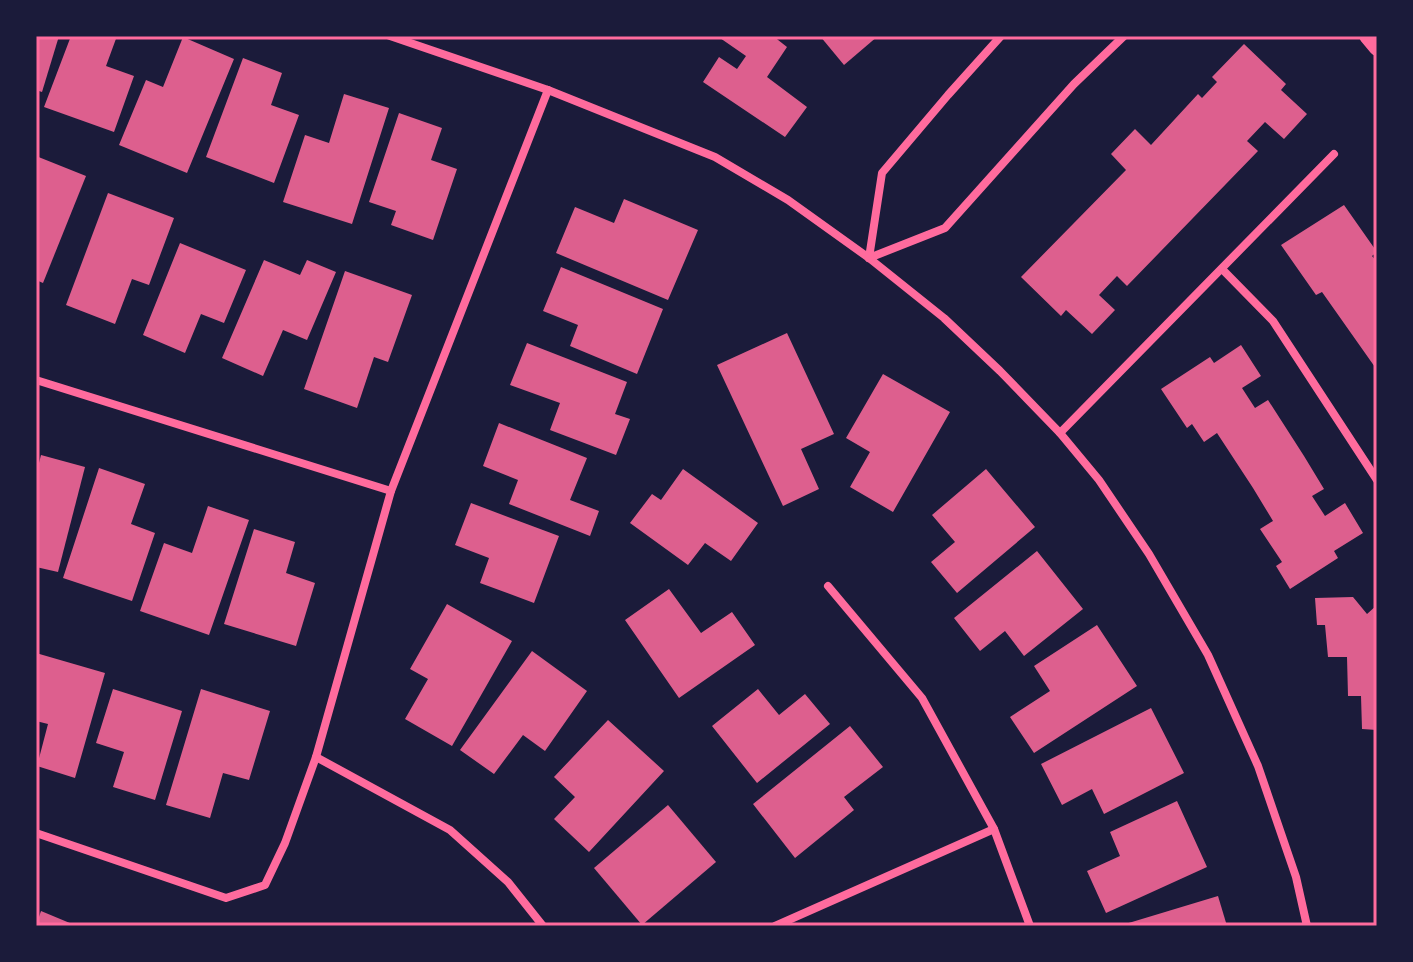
<svg xmlns="http://www.w3.org/2000/svg" width="1413" height="962" font-family="'Noto Sans',sans-serif">
<style>
.building{fill:#dd5f8e}
.lines{fill:none;stroke-linecap:round;stroke-linejoin:round}
.minor{stroke:#ff6b9d;stroke-width:8}
.secondary{stroke:#ff6b9d;stroke-width:16}
.neatline{fill:none;stroke:#ff6b9d;stroke-width:3}
</style>
<rect width="100%" height="100%" fill="#1b1b3a"/>
<g class="building">
<path d="M36,36h23l-17,56 -6,-2z"/>
<path d="M71,36h46l-11,30 28,10 -20,56 -70,-25z"/>
<path d="M721,36h52l14,11 -20,30 40,30 -22,30 -82,-55 16,-25 18,12 9,-13 -26,-18z"/>
<path d="M820,36h58l-34,29z"/>
<path d="M183,37l51,22 -47,114 -68,-28 27,-65 17,7z"/>
<path d="M1244,44l42,40 -5,6 26,24 -23,25 -19,-17 -18,19 11,10 -131,135 -10,-10 -18,19 16,15 -23,24 -26,-24 -5,6 -40,-39 105,-107 -15,-16 24,-25 16,16 47,-51 4,4 15,-16 -5,-5z"/>
<path d="M243,58l39,15 -11,32 28,10 -25,68 -68,-26z"/>
<path d="M344,94l45,14 -37,116 -69,-22 22,-67 24,8z"/>
<path d="M399,113l43,15 -11,32 26,9 -24,71 -42,-15 5,-14 -27,-9z"/>
<path d="M36,156l50,20 -43,107 -7,-3z"/>
<path d="M108,193l66,25 -25,67 -17,-6 -17,45 -49,-19z"/>
<path d="M624,199l74,31 -30,70 -112,-47 19,-46 39,16z"/>
<path d="M1344,205l33,47 -5,4 5,6v108l-55,-78 -6,3 -35,-50z"/>
<path d="M180,243l66,27 -22,53 -23,-9 -16,39 -42,-18z"/>
<path d="M264,260l36,15 7,-15 29,12 -29,68 -24,-10 -20,46 -41,-18z"/>
<path d="M561,267l102,42 -26,65 -67,-28 8,-21 -35,-14z"/>
<path d="M345,271l67,24 -24,67 -14,-5 -17,51 -53,-19z"/>
<path d="M787,333l47,101 -33,15 18,40 -36,17 -66,-141z"/>
<path d="M527,343l100,39 -12,32 15,5 -14,36 -66,-25 10,-27 -50,-18z"/>
<path d="M1241,345l20,31 -19,12 13,20 13,-8 36,56 20,33 -12,7 13,20 20,-13 18,30 -29,18 4,7 -48,31 -14,-23 6,-4 -22,-33 13,-8 -20,-33 -36,-55 -13,9 -12,-18 -5,4 -26,-39 49,-32 4,6z"/>
<path d="M883,374l67,38 -57,100 -43,-25 20,-35 -24,-14z"/>
<path d="M499,423l88,35 -17,42 29,11 -9,25 -81,-32 9,-24 -35,-14z"/>
<path d="M41,455l44,12 -27,105 -22,-5v-92z"/>
<path d="M99,468l46,16 -14,40 24,9 -23,68 -69,-23z"/>
<path d="M683,469l75,54 -27,38 -26,-18 -17,22 -58,-42 22,-29 9,6z"/>
<path d="M986,469l49,58 -78,66 -26,-31 24,-20 -23,-27z"/>
<path d="M471,503l88,33 -25,67 -54,-20 9,-25 -34,-13z"/>
<path d="M208,506l41,14 -40,115 -69,-24 24,-68 28,10z"/>
<path d="M254,529l41,13 -9,31 29,10 -19,63 -72,-22z"/>
<path d="M1037,551l46,58 -59,47 -19,-25 -25,20 -26,-33z"/>
<path d="M669,589l32,44 31,-21 23,33 -76,53 -54,-78z"/>
<path d="M1353,597l14,17 10,-9v125l-15,-1 -1,-33h-13l-1,-39h-19l-3,-32h-8l-2,-27z"/>
<path d="M447,604l65,37 -60,105 -47,-27 23,-40 -18,-10z"/>
<path d="M1097,625l40,61 -103,67 -24,-36 40,-26 -16,-25z"/>
<path d="M532,651l55,40 -42,60 -22,-16 -29,39 -34,-24z"/>
<path d="M36,653l69,20 -30,105 -38,-12 11,-42 -12,-3z"/>
<path d="M113,689l69,22 -27,89 -42,-13 11,-35 -28,-9z"/>
<path d="M201,689l69,22 -21,69 -26,-7 -13,45 -44,-13z"/>
<path d="M758,689l21,26 26,-21 25,30 -73,59 -45,-57z"/>
<path d="M1151,708l33,65 -80,41 -12,-25 -30,16 -21,-41z"/>
<path d="M608,720l56,51 -75,81 -35,-33 21,-22 -21,-20z"/>
<path d="M850,726l33,41 -39,30 10,13 -59,48 -42,-54z"/>
<path d="M1177,801l30,66 -101,46 -19,-42 33,-15 -10,-24z"/>
<path d="M668,805l48,57 -74,63 -48,-57z"/>
<path d="M1218,896l9,30h-104l-1,-1z"/>
<path d="M41,911l36,15h-41z"/>
</g>
<g class="lines">
<g class="minor">
<path d="M390,36l158,54 167,67 73,43 81,58 75,60 56,53 60,62 39,47 50,74 59,101 50,111 38,111 11,49"/>
<path d="M869,258l76,-30 129,-144 50,-48"/>
<path d="M869,258l13,-85 66,-78 53,-59"/>
<path d="M1222,269l51,52 104,159"/>
<path d="M36,380l355,111"/>
<path d="M1060,433l274,-279"/>
<path d="M828,586l94,112 72,131 36,97"/>
<path d="M316,757l134,73 58,52 35,44"/>
<path d="M36,833l190,65 39,-13 20,-42 31,-86 75,-266 157,-401"/>
<path d="M775,926l219,-97"/>
</g>
<path class="secondary" d="M1367,36l10,12"/>
</g>
<rect width="1413" height="962" fill="none" stroke="#1b1b3a" stroke-width="76"/>
<rect x="38" y="38" width="1337" height="886" class="neatline"/>
</svg>
